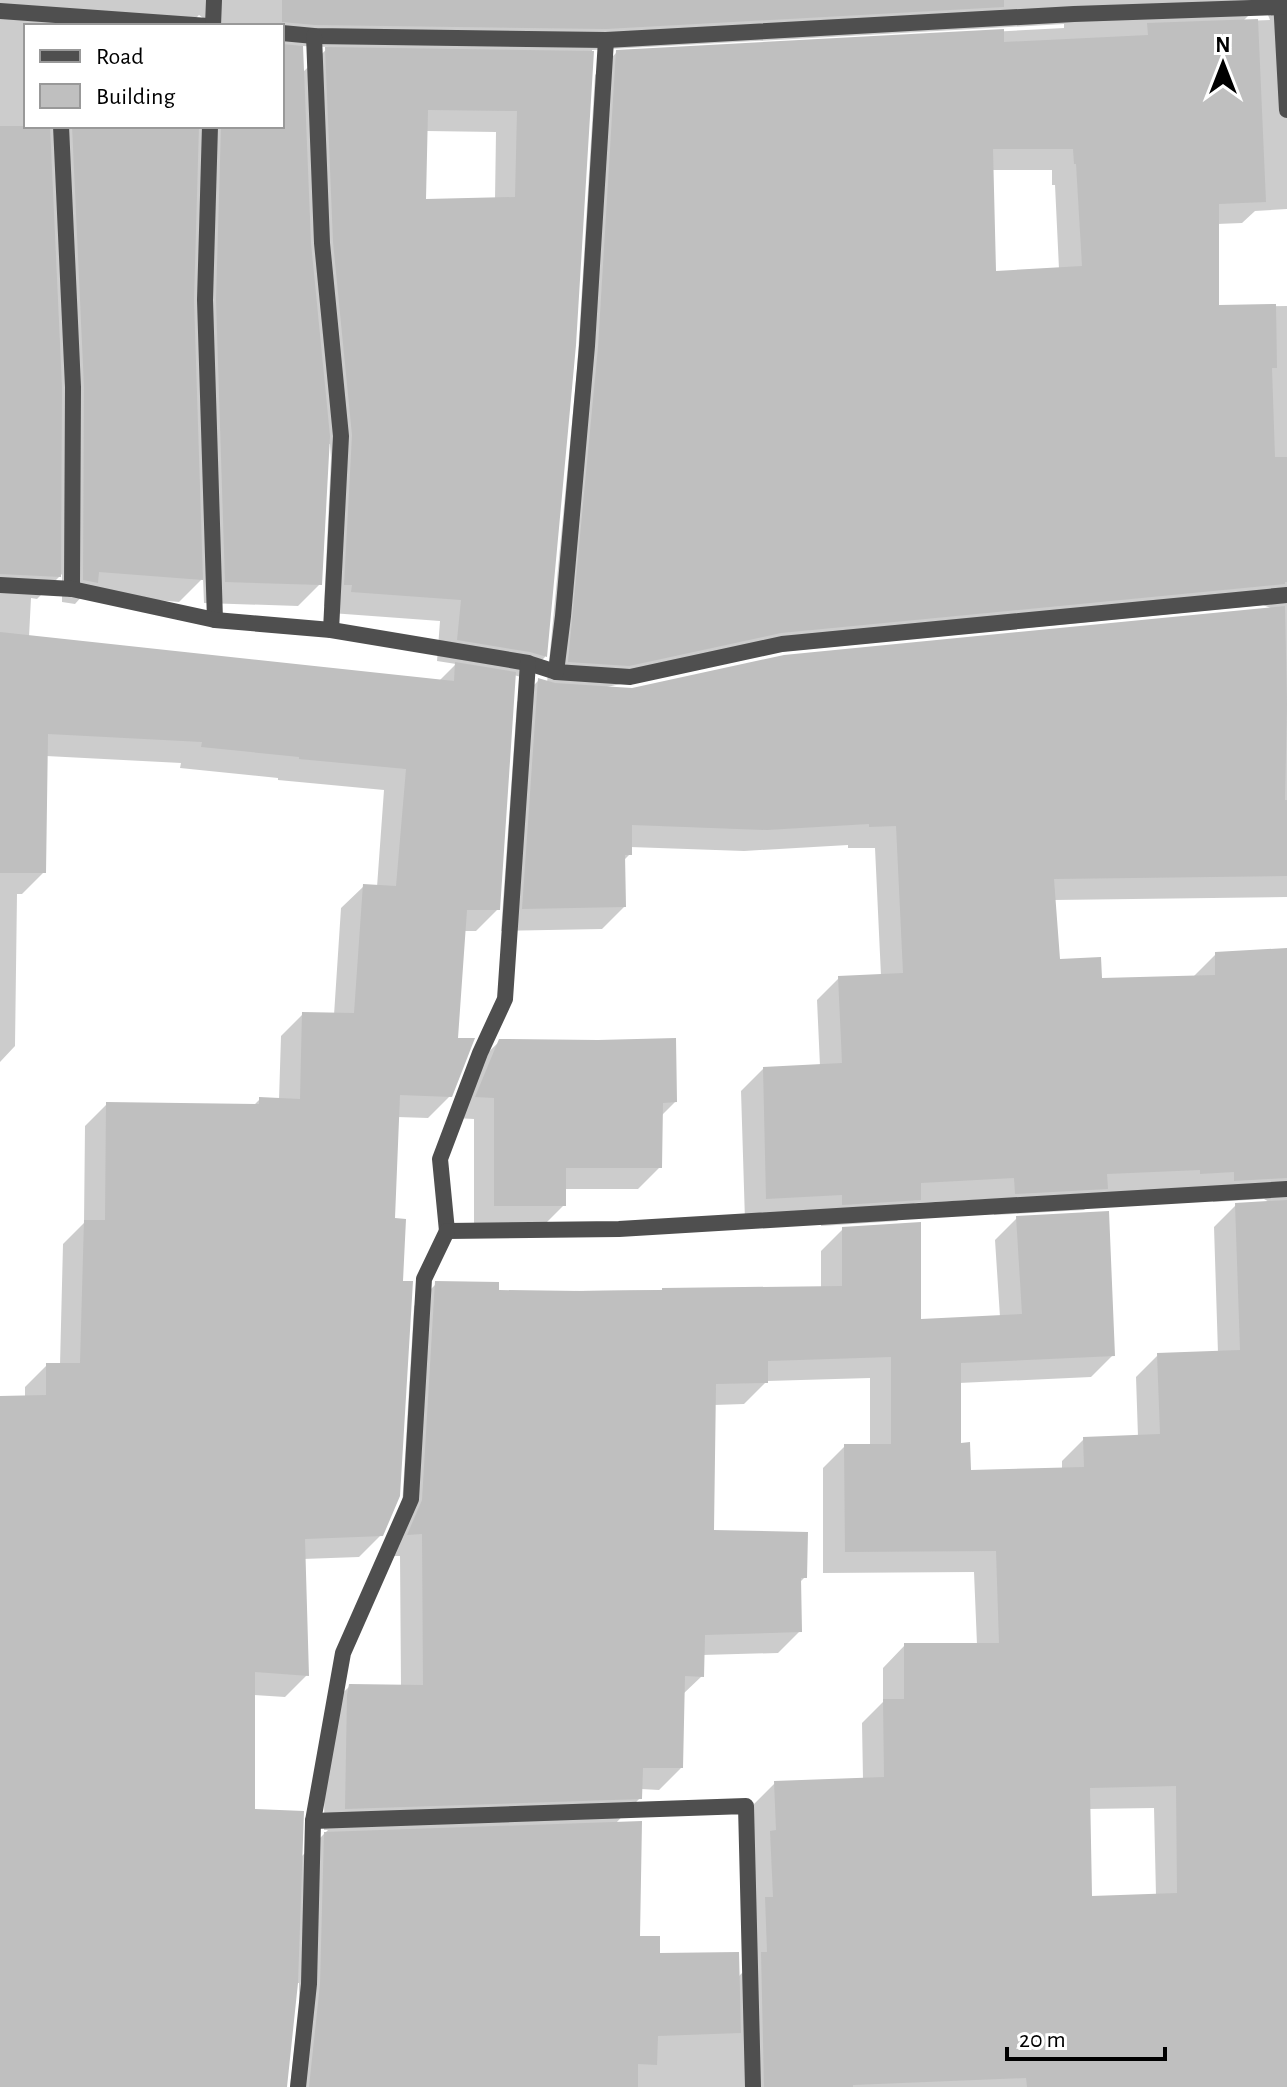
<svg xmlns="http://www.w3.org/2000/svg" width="1287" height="2087" font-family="'Alegreya Sans',sans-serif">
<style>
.shadow{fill:#0003;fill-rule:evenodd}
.building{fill:#bfbfbf;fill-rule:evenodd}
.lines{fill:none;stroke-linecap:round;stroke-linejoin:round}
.street{stroke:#4f4f4f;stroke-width:16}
</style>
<rect width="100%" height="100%" fill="#fff"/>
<g class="shadow">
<path d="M0,0h1287v209l-32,2 -13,12 -25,1v83l70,-1v591l-233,3 5,61 41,19 94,-4 22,-22 71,-4v1137h-997l9,-79v-25h-3l-10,104h-286v-689l25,-1v-10l22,-22h13l3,-121 21,-21 1,-97 22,-22 146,2 7,-7 19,1 2,-64 22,-22 31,1 7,-107 23,-22 13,1 7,-97 -106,-10v-2l-98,-10 1,-5 -135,-7 -2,116 -22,22h-5l-2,152 -15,16zM1252,12l16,3 2,5 -27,1zM199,15l4,3v8h79v100h-256v-100h162zM1064,24v4l-447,24 -22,23 -18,295 -30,313 -8,-3 -22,22 -16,229 101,-2 22,-22 -1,-46 7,-7v-7l114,4 104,-6v3h27l6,128 -42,2 -22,22 3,66 -57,3 -22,22 4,130 76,-5v10l76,-5 18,-18 78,-4 1,16 90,-5 15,-15 114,-2v9l51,-3 7,4 -35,2 -22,22 4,126 -60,2 -22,22 2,60 -54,2 -22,22v8l-93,3 -10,-27v-62l132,-6 22,-22 -96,-137 -22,22 5,77 -81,4 -76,-92 -22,22v37l-324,4 -61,-8 -22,22 -13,217 -14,33h13l1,131 -51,-1 -23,22 -2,10 -1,112h4l-28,28 -47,-47v-116l32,2 22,-22 -4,-116 56,-2 22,-22 16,-418 31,1 22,-22 14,-165h12l22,-22 16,-234 10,3 21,-21 29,-312 18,-295zM301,46l28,1 -27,26zM426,131l70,1 -1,67 -71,3zM991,170h61v15h3l4,84 -65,4zM328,444h2l1,14 -7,148h7v7l109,8 -3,40 19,3 -18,18 -409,-45 2,-39 6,1 25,-25v28l13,2 9,-10 95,8 24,-24 1,25 94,3 22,-22zM1263,605l10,4 -641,81 -25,-3 150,-33zM870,1378v68h-25l-22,22v105l151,-1 3,73h-72l-22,23v34l-21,21 1,57 -88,3 -22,22 -7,164 -9,9 -79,-23 -20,-17 -23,-114 25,-26 1,-9 18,1 22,-22 1,-73 20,-19v-21l76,-2 22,-22 -1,-48 6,-6 -93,-45 2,-127 30,-1 23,-23zM1154,1808l2,88 -66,2 -2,-89z"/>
<path d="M500,1041l175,61 -14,14 -1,51 -22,22h-74v16l-21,21h-69v-107l-19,-1 23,-56z"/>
</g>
<g class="building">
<path d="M282,0h722v7l-398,22 -291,-4 -33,-3z"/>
<path d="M1258,19l8,183 -47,2v101l57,-1 1,64h-5l3,89h12v125h-2v2l-504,49 -152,33 -61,-4 30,-315 18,-297 388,-21v13l144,-7 -1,-12zM993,149h80l1,15h2l6,102 -86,5z"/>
<path d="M282,44l21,2 8,197 19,193 -8,149 -97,-3 -9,-282 5,-174h61z"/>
<path d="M325,47l269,4 -18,294 -29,312 -17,-5 -73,-12 4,-40 -110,-8 1,-7h-8l8,-150 -19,-193zM428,110l89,1 -2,86 -89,2z"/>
<path d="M0,126h50l12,261 -1,190 -61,-3z"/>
<path d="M72,126h127l-5,174 9,280 -104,-8 -1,11 -15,-3 1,-193z"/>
<path d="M1285,606l2,98 -2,96h2v76l-233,3 6,80 41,-2 1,21 113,-3v-23l72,-4v230l-53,3v-9l-34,2v-4l-93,4 1,15 -93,5 -1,-16 -93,5v17l-79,5v-10l-76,4 -3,-132 79,-4 -4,-87 65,-3 -7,-147 -27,1v-3l-102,6 -135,-5v30h-7l1,52 -104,2 16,-231 17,5 77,5 152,-33z"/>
<path d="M0,632l454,49 1,-19 61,10 -16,238h-33l-9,128h17l-23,59 -52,-2 -5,123 11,1 -3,62h10l-13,215 -17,40 -78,3 4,137 -54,-4v137l49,2 -6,172 -11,104h-287v-691l46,-1v-32h34l4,-143h21l1,-118 153,2v-7l41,2 2,-87 52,1 9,-129 33,2 10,-117 -107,-10v-2l-98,-10 1,-5 -154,-8 -2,139h-46z"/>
<path d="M676,1038l1,64 -14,1 -1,65h-96v38h-72v-108l-19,-1 24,-58 99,1z"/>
<path d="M1287,1200v887h-260l-1,-9 -173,7v2h-89l-3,-135h6l-2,-55h8l-3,-66 6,-1 -2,-49 110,-4 -1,-78h21v-56h95l-3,-92 -151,1 -1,-108h47v-87l-123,4v22l-52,1 -2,146 94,2 -1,46h-6l1,54 -97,3 -1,42 -19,-1 -2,92h-40l-1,31 -297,10 2,-114 2,-11 74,1 -1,-151 -15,1 15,-35 13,-219 64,1v8l82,1 81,-1v-2l180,-2v-59l79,-5v97l101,-5 -6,-98 93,-5 6,145 -154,7v80l9,-1 1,28 113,-3 -1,-30 77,-3 -3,-81 83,-3 -5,-147zM1176,1786l1,107 -85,3 -2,-108z"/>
<path d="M642,1821l-2,115h20v17l79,-1 2,81 -83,3 -1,29 -19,-1v23h-329l11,-103 4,-152z"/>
</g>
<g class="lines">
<g class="street">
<path d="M1281,0l6,110"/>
<path d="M0,11l208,15"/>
<path d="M213,26l1,-26"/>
<path d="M282,33l32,3 292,4 468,-26 207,-7"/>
<path d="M314,36l8,207 19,193 -10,194"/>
<path d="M61,126l12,261 -1,202"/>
<path d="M210,126l-5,174 10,320"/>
<path d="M0,585l72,4 143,31 116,10 197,33 28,9 74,5 152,-33 505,-49"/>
<path d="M528,663l-23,336 -25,54 -40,106 7,72 172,-2 668,-40"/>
<path d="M556,672l7,-56 24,-270 19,-306"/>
<path d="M313,1821l433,-15 7,281"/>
<path d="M298,2087l11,-103 4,-163 30,-168 68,-154 13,-220 23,-48"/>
</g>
</g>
<rect x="24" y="24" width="260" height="104" fill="#ffffff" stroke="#999999" stroke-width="2"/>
<rect x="40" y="50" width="40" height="12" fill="#4f4f4f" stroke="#999999" stroke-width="2"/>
<text x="96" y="64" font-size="24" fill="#000000">Road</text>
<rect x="40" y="84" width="40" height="24" fill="#bfbfbf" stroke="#999999" stroke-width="2"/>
<text x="96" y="104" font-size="24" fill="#000000">Building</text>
<g transform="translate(1223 64)" stroke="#ffffff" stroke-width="6" paint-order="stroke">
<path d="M0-6L14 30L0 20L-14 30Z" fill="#000000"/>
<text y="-12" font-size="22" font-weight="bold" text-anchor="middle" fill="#000000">N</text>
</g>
<path d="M1007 2047v12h158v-12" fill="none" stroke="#000000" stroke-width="4"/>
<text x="1019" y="2047" font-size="24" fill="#000000" stroke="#ffffff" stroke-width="6" paint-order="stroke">20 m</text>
</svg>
